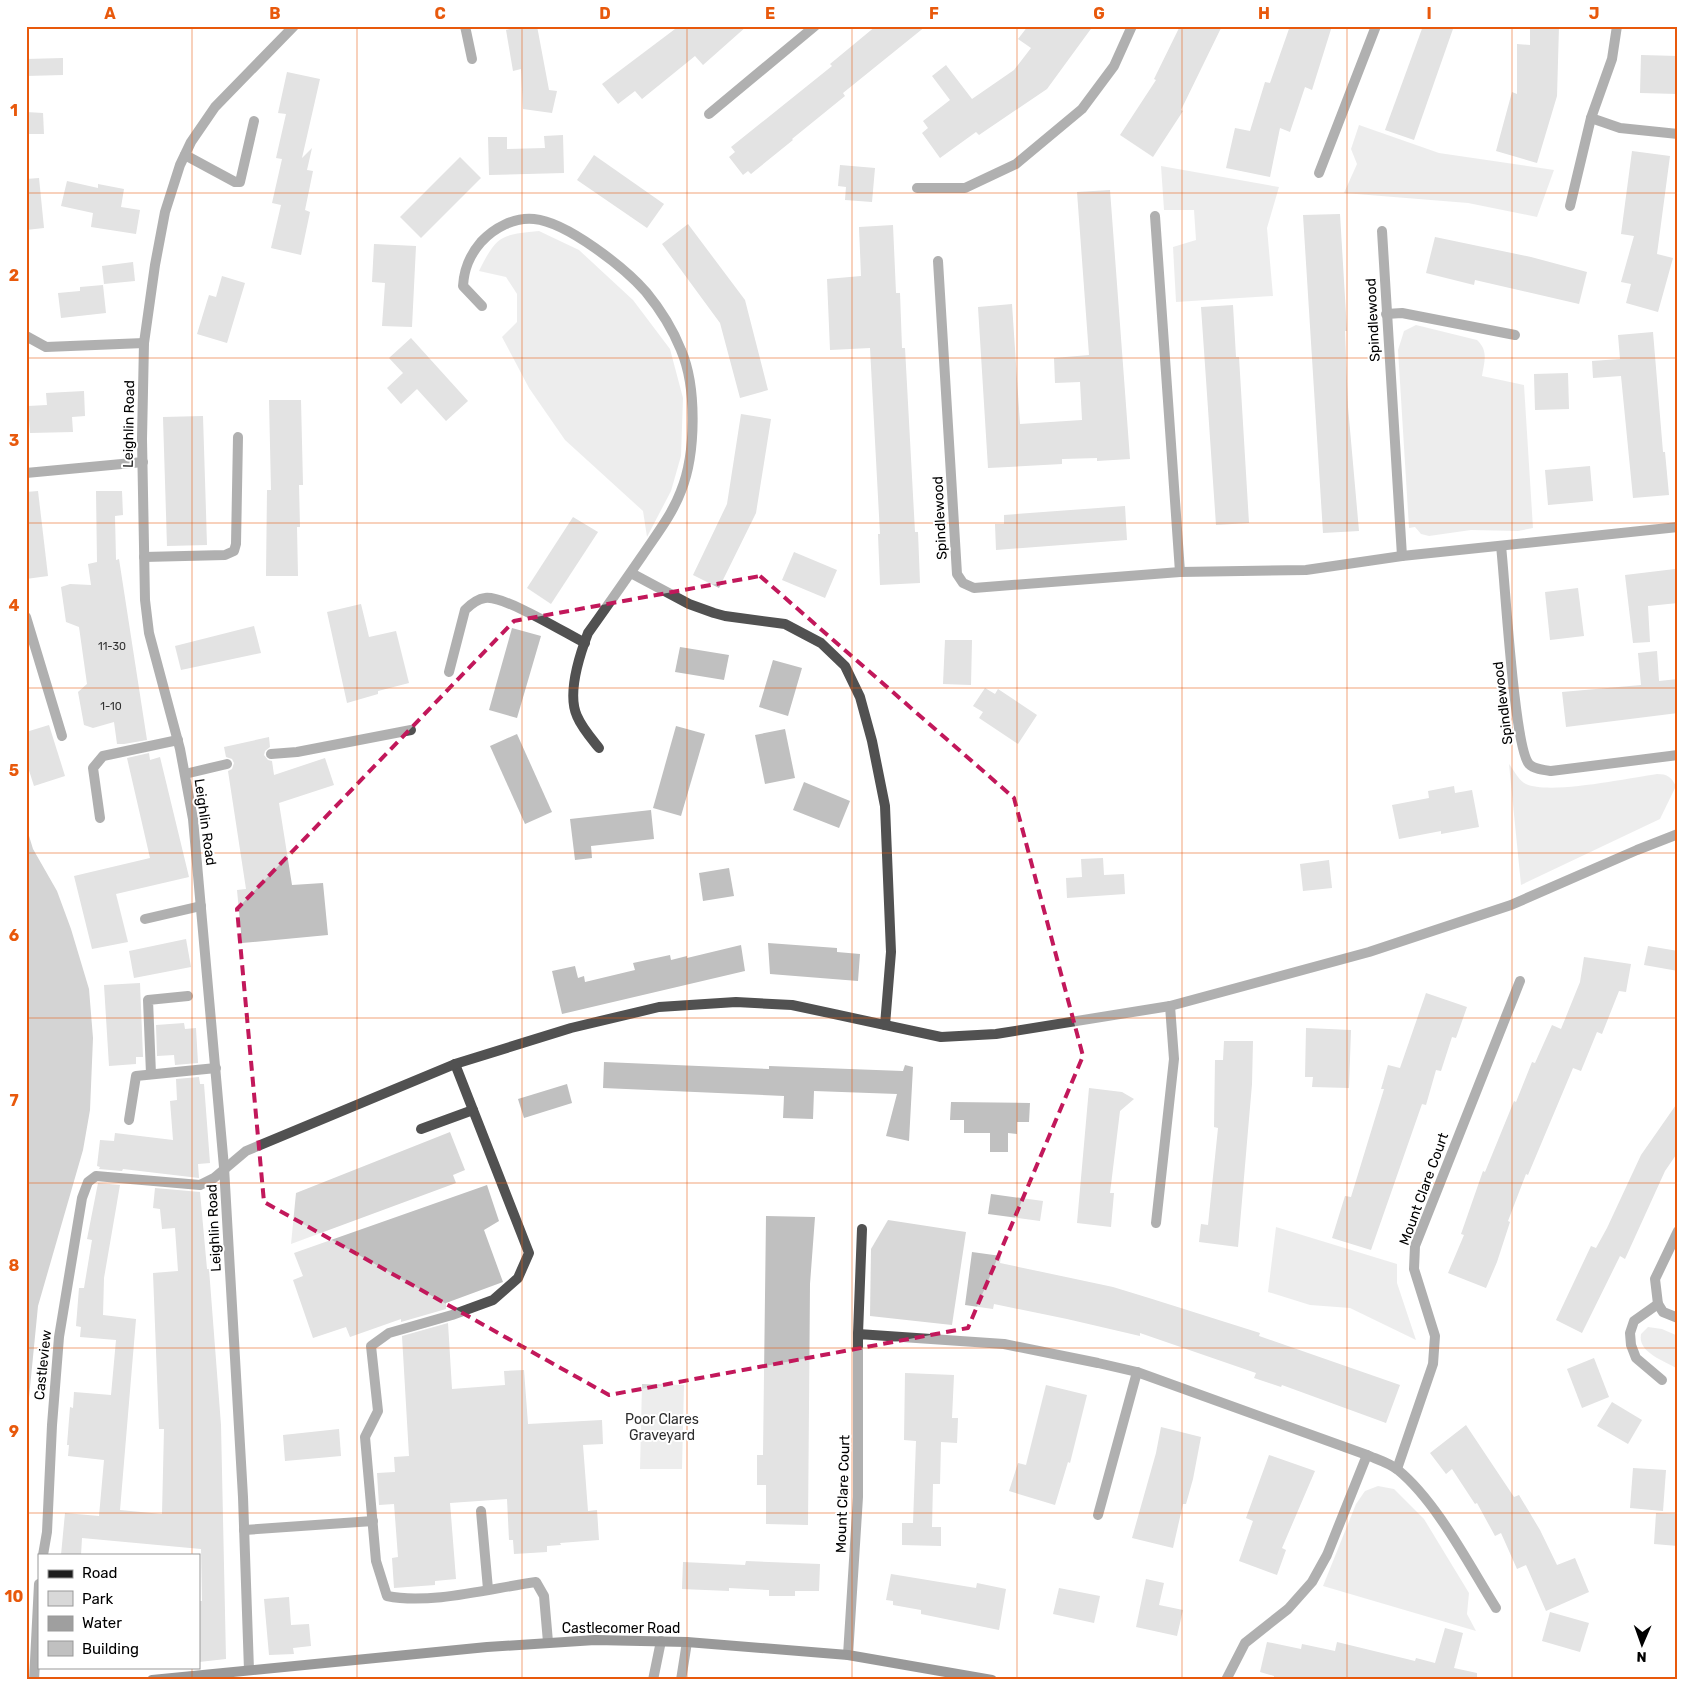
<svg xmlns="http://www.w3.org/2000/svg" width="1704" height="1706" font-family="Rubik,sans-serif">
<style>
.green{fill:#d8d8d8}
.water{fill:#9f9f9f}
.building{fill:#c0c0c0}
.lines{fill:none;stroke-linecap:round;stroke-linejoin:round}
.service{stroke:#515151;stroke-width:10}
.minor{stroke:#515151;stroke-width:10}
.tertiary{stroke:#515151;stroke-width:10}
.secondary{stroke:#1e1e1e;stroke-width:10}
.marked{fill:none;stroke:#c2185b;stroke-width:4;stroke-dasharray:10 6;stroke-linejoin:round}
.grid{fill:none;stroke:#e8590c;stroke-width:1;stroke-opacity:0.55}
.labels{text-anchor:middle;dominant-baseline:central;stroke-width:4;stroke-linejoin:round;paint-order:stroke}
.number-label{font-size:11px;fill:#303030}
.street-label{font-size:14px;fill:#000;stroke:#fff}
.park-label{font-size:14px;fill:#2f2f2f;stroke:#fff}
.neatline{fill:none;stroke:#e8590c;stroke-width:2}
.grid-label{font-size:16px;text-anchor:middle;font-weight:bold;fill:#e8590c}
</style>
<rect width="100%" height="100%" fill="#fff"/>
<g class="green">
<path d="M1359,125l80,28 115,17 -17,47 -69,-14 -124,-10 13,-29 -6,-15z"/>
<path d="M1161,166l118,21 -12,41 6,68 -97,6 -3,-55 23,-7 -2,-30h-30z"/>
<path d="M539,231l40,19 54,50 37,49 13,49 -2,58 -10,35 -24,46 -4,-26 -78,-71 -36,-52 -27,-51 15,-15v-28l-11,-17 -27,-6c18,-36 21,-36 60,-40z"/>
<path d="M1416,325l61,15c12,11 7,22 5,36l42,9 9,143 -15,3 -47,-1 -42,6 -8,-2 -6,-7 -6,1 -11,-178 6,-19z"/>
<path d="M1509,764c5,6 10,17 17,20 24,11 102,-6 131,-10 11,0 14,3 19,12l-16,33 -139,66z"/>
<path d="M450,1132l15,38 -12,5 3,8 -165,61 5,-51z"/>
<path d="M888,1220l78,12 -14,93 -82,-9 1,-67z"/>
<path d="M1276,1227l121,37v19l19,57 -66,-32 -40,-3 -42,-13z"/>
<path d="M1648,1327l14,2 16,7v33c-11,-7 -41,-16 -37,-35z"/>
<path d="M642,1384l42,1 -2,84h-42z"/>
<path d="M1378,1486l16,3 30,30 45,74 -2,21 9,17 -153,-45 33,-82 9,-13z"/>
</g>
<path class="water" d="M26,826l7,23 24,42 14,38 18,60 4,49 -3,72 -7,40 -45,156 -11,112 -1,65z"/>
<g class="building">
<path d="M513,26h24l12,64 8,1 -5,22 -29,-4 -2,-40 -8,2 -7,-41 8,-2z"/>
<path d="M679,26h68l-44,39 -8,-9 -53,43 -7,-8 -17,13 -16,-20z"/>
<path d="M876,26h50l-83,67 2,3 -53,43 1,1 -42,34 -3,-3 -5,4 -14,-18 6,-5 -4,-5 101,-81 -2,-2z"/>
<path d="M1028,26h65l-46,63 -68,46 -3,-3 -36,26 -18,-25 6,-5 -5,-7 27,-21 -18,-24 14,-11 26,34 42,-29 17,-22 -13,-9z"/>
<path d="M1180,26h42l-41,84 2,1 -30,46 -33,-22 36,-55 -2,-1z"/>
<path d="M1290,26h42l-20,64 -7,-3 -15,45 -10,-4 -10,49 -44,-9 9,-40 15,3 15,-49 5,1z"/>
<path d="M1423,26h31l-40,114 -29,-10z"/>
<path d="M1530,26h29l-2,70 -20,67 -41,-12 16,-59 5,2v-50l13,1z"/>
<path d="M1641,55l37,1v38l-38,-1z"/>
<path d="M63,58v17l-37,1v-17z"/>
<path d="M287,72l33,7 -18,79 10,-10 -5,22 6,1 -8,39 5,2 -9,43 -30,-7 10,-43 -9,-2 10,-44 -6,-1 10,-44 -8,-1z"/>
<path d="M26,112l17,1 1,21h-18z"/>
<path d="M563,135l1,38 -75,2 -1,-38h19v12l38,-1 -1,-12z"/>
<path d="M1632,151l38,5 -13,98 16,4 -15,54 -32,-9 5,-19 -10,-2 13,-46 -13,-2z"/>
<path d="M594,155l70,49 -17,24 -70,-48z"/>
<path d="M460,157l21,21 -60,60 -21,-21z"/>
<path d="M840,165l35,3 -3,34 -27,-2 1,-13 -8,-1z"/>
<path d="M39,178l5,50 -18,2v-51z"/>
<path d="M67,181l31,7v-4l26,5 -3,18 19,3 -4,24 -45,-7 2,-14 -32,-7z"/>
<path d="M1110,190l20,269 -33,2v-3l-35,1v5l-74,4 -10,-161 34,-3 8,120 62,-4 -2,-38 -25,1 -1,-25 35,-3 -12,-163z"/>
<path d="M1340,214l7,117h-2l3,76 11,124 -36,2 -20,-318z"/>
<path d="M688,224l57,76 23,90 -28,8 -20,-75 -58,-79z"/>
<path d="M893,225l3,68h4l2,55h3l10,184h3l2,51 -40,2 -2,-51h2l-10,-186 -40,2 -3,-71 34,-3 -2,-49z"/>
<path d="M1435,237l96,20 56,15 -8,32 -104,-24 -1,5 -48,-12z"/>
<path d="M374,244l42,2 -4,81 -30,-1 3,-43 -13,-1z"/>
<path d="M133,262l2,19 -31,3 -2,-18z"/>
<path d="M222,276l23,7 -18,60 -30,-9 12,-39 7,2z"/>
<path d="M103,285l3,28 -45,5 -3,-25 22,-2v-4z"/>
<path d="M1233,305l3,52h3l10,166 -33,2 -15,-218z"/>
<path d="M1653,332l10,120h2l4,43 -36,3 -12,-122 -28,2 -1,-17 28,-2 -2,-24z"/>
<path d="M411,338l57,63 -22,20 -29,-32 -16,15 -14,-16 16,-15 -14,-15z"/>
<path d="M1568,373l1,36 -34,1 -1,-36z"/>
<path d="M84,391l1,25 -13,1 1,15 -43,1 -2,-27 19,-1 -1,-12z"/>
<path d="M269,400h32l2,85h-4l1,42h-3l1,49h-32l1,-86h4z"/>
<path d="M741,414l30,5 -15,94 -37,75 -26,-13 34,-71z"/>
<path d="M203,416l4,129 -40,1 -4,-129z"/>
<path d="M1590,466l3,35 -45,4 -3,-35z"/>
<path d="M38,491l10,85 -22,3v-87z"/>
<path d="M96,491h26l1,24 -8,1 1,44 3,-1 28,181 -23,4h-7l-3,-22 -21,6 -9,-3 -6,-33 9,-8 -8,-57 -13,-5 -5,-35 9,-3 21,1 -3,-21 9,-2z"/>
<path d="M1125,506l2,34 -131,10 -1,-26h9v-9z"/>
<path d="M573,517l25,15 -47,72 -24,-16z"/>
<path d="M794,552l43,18 -12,28 -43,-18z"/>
<path d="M1675,569l3,34 -30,3 2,36 -17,1 -8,-68z"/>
<path d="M1578,588l6,48 -34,4 -5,-48z"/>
<path d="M361,604l8,33 27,-6 13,52 -31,8v3l-31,9 -20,-91z"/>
<path d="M254,626l7,27 -80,17 -6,-24z"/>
<path d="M512,628l29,8 -24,82 -28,-8z"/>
<path d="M945,640h27l-1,45 -28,-1z"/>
<path d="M680,647l49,8 -5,25 -49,-8z"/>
<path d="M1657,651l2,30 19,-2v34l-112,14 -4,-35 79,-7 -3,-32z"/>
<path d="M773,660l29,8 -14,48 -29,-9z"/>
<path d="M985,688l10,6 3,-5 39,26 -19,29 -39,-26 4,-6 -10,-6z"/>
<path d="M49,725l16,51 -31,10 -8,-25v-29z"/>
<path d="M676,726l29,8 -24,82 -28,-8z"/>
<path d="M785,729l10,49 -30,6 -10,-49z"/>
<path d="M517,734l35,78 -27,12 -35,-78z"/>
<path d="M269,737l1,10 -5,4 -1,4 4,5 4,1 2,14 51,-17 9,27 -55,18 13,82 31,-2 5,52 -86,8 -5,-53 9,-1 -18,-118 4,-2 2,-6 -2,-4 -6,-2 -2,-10z"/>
<path d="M149,753l1,7 10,-3 29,120 -73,17 12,48 -36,7 -18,-73 76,-18 -23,-100z"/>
<path d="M804,782l46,19 -11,27 -46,-18z"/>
<path d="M1454,786l1,7 17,-3 7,37 -38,7v-3l-42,8 -7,-34 37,-7 -1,-7z"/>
<path d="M651,810l3,29 -63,7 1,12 -17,2 -5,-41z"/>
<path d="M1103,858l1,17 20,-1 1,20 -58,4 -1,-20 16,-1 -1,-18z"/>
<path d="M1329,860l3,28 -29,3 -3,-27z"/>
<path d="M729,868l5,28 -31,5 -4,-28z"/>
<path d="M186,939l5,28 -57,11 -5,-27z"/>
<path d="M768,943l69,5v4l23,2 -2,27 -88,-7z"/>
<path d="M741,945l4,26 -183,43 -10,-43 23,-5 3,12 6,-2 1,6 50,-12 -2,-7 37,-8 1,5 16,-4v2z"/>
<path d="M1648,946l30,5v20l-34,-6z"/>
<path d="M1584,957l47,7 -5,28 -7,-1 -17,43 -5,-2 -16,39 -8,-3 -45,107 -2,-1 -18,47 2,1 -13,40 -11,26 -38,-15 16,-38 -3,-1 22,-63 2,1 29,-71 2,1 16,-40 3,1 17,-38 9,4 19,-47z"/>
<path d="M140,983l3,74h-7v7l-27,2 -5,-81z"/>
<path d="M1426,993l41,14 -11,31 -4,-1 -11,34 -5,-1 -10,35 -4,-1 -51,146 -39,-12 13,-42 6,1 33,-108h-3l7,-24 12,3z"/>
<path d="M184,1023l1,6 11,-1 2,35 -23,2 -1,-10 -17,1 -1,-31z"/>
<path d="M1306,1028l45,2 -2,58 -37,-1 1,-10h-8z"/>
<path d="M1224,1041h29l-1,43 -14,163 -39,-5 2,-18 7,1 10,-97 -4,-1 1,-67h8z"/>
<path d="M604,1062l165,7v-3l134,5 2,-6 8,2 -4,74 -23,-5 11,-42 -83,-3 -1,28 -30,-1 1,-22 -181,-8z"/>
<path d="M199,1077l1,7h4l6,79 -12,1 1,14 -76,-9 -1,2 -23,-2 1,-2 -3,-1 3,-26 14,1 1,-8 58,7 -3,-39 7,-1 -1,-21z"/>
<path d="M567,1084l5,19 -48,15 -6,-19z"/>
<path d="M1089,1088l33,4 12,7 -14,12 -10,82h4l-3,34 -34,-4z"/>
<path d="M951,1102l79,1 -1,19h-12v12l-9,-1v19h-18v-19h-26v-13h-14z"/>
<path d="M1678,1102v50l-13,19 -40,88 -5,-3 -38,77 -26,-13 35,-74 5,2 11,-20 34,-73z"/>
<path d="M98,1183l22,2 -16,93 -1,37 33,4 -16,191 42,4 2,-85h-5l-6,-156 25,-2 -3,-43 -13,1 -2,-20 -7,-1 2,-20 45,4 7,77h2l12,156 5,234 -27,3v-61h3l-1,-52 -119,-11 -1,17h-20l4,-42 34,3 5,-56 -36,-4 1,-11h-2l3,-38 3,1 1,-16 37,3 5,-55 -36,-3 1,-10 -5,-1 3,-38h5l8,-48 -5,-1z"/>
<path d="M487,1185l12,36 -15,9 19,52 -57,21v6l-45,13v-3l-51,18 -4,-10 -33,11 -20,-58 10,-4 -9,-23z"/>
<path d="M991,1194l52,7 -3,20 -52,-7z"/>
<path d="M766,1216l49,1 -5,67 -2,241 -42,-1v-39h-9v-30h6z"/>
<path d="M972,1252l29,4 -1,7 113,24 36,11 111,35 -1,3 141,49 -14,38 -104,-38 -1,2 -27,-9 2,-5 -116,-40v3l-73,-17 -73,-15 -1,5 -28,-4z"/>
<path d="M448,1323l4,66 53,-4 -1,-14 20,-1 4,54 74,-4 1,24 -20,1 5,66 9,-1 2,30 -39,3 1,2 -14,1v6l-33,2 -1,-14h-4l-2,-41 -57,4 6,76 -21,2v4l-41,3 -2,-30 6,-1 -4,-53 -15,1 -2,-32 18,-1 -1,-15 15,-1 -7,-120z"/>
<path d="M1594,1358l15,39 -27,11 -15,-39z"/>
<path d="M905,1373l49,2 -2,43h6l-1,25 -16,-1 -1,42h-7l-1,43h9v19l-39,-1v-22h11l3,-82 -12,-1z"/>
<path d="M1046,1385l41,10 -17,68 -2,-1 -13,43 -46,-14 9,-28 8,2z"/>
<path d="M1612,1402l30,18 -14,24 -31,-18z"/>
<path d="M1466,1425l48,72 5,-2 21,35 17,35 18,-7 14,34 -43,19 -20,-46 -9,4 -16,-36 -6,3 -18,-33 -2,1 -23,-35 -6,5 -16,-21z"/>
<path d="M1161,1427l40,10 -8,42 -7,25h-3l-10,44 -41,-10 24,-85z"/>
<path d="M339,1429l2,27 -56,5 -2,-26z"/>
<path d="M1269,1455l46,16 -33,77 4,2 -9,25 -38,-14 14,-40 -7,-3z"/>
<path d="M1633,1468l33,2 -3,41 -33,-3z"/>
<path d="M1656,1513l22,1v32l-24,-2z"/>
<path d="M746,1561l74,3 -1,27h-24v5h-26v-6l-40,-2v3l-47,-2 1,-27 62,3z"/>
<path d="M891,1574l85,14 1,-5 29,6 -7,41 -78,-16v-4l-28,-5v-4l-7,-1z"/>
<path d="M1146,1579l18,4 -5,22 24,5 -6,26 -41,-9z"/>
<path d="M1059,1588l41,8 -6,27 -41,-9z"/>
<path d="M289,1597l2,28 18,-1 2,22 -18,2 1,6 -25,1 -5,-56z"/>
<path d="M1550,1612l39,11 -9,29 -38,-11z"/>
<path d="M1445,1628l18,5 -9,35 23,5v7h-203v-4l-14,-4 7,-30 34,7 1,-5 33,7 2,-9 78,19 1,-3 19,5z"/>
</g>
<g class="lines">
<g class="service">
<path d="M26,473l117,-11"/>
<path d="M26,617l36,119"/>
<path d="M449,672l16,-62c6,-6 12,-11 20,-12 19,-3 80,35 100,45"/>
<path d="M271,754l26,-2 114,-22"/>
<path d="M185,774l42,-10"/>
<path d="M455,1064l74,189 -11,25 -25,22 -41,15 -63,18 -18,13 7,65 -13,26 11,124 11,35c43,9 105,-8 149,-14l8,14 4,46"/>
<path d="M421,1129l52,-19"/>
<path d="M481,1511l7,78"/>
<path d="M244,1530l129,-9"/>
<path d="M681,1680l6,-38"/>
</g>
<g class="minor">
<path d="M465,26l7,33"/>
<path d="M709,114l106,-88"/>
<path d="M1591,118l29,10 58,6"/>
<path d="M185,155l50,27h5l14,-61"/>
<path d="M1319,173l57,-147"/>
<path d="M917,188h48l51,-24 66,-55 32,-43 18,-40"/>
<path d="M1570,206l21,-88 21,-59 5,-33"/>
<path d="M1155,216l25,356"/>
<path d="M1382,231l20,325"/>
<path d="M938,261l19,313 6,9 11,5 206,-16 126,-2 96,-14 276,-29"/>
<path d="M482,306l-19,-20c1,-17 6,-30 18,-44 13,-14 33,-25 53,-23 33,3 91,49 112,73 14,17 27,38 35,58 16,37 15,104 0,141 -9,24 -25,44 -39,65 -18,26 -36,52 -54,77 -8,21 -21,61 -11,83 5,12 14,22 22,32"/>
<path d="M1386,314l16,-1 113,22"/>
<path d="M26,336l20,11 98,-4"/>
<path d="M1501,546c4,34 13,201 28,218 5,5 14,6 22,7l127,-16"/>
<path d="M144,557l81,-2 9,-4 2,-7 2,-107"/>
<path d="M631,573l58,31 25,9 11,3 60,8 36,19 24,23 15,31 12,44 13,65 6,146 -6,73"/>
<path d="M100,818l-7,-50 10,-12 75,-16"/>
<path d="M145,919l56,-13"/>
<path d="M151,1074l-3,-74 40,-4"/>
<path d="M129,1120l7,-44 80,-8"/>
<path d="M1156,1223l18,-164 -4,-53"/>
<path d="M1678,1231l-23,48 3,25 5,8 15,6"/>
<path d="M1658,1304l-24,17 -4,12 1,12 5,13 26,22"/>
<path d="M858,1334l4,-105"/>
<path d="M1367,1455c9,4 23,8 31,15 39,32 71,95 98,138"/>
<path d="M1397,1469l36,-105 2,-28 -21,-67 1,-23 105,-265"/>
<path d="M1098,1515l39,-143"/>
<path d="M43,1555l4,-23 5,-107 7,-88 23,-139 6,-16 8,-6 104,9 14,-7 32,-27 209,-87 116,-36 88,-21 77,-5 56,3 149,32 55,-3 174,-28 199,-54 142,-47 126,-55 41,-16"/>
<path d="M848,1655l10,-158v-163l146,10 94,19 39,9 230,83 -40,100 -15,27 -24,27 -43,34 -19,37"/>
<path d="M34,1680l5,-96"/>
<path d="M653,1680l8,-39"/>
</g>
<path class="tertiary" d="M249,1670l-6,-173 -19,-330 -31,-348 -13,-70 -31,-116 -4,-33 -3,-161 2,-96 11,-78 10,-53 15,-47 11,-23 24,-35 79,-81"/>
<path class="secondary" d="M152,1680l335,-33 108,-7 92,2 161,13 144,25"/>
</g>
<path d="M0 0H1704V1706H0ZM760,576l254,222 69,258 -115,272 -359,67 -345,-193 -27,-293 277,-288z" fill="#fff" fill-opacity=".55" fill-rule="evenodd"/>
<path class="marked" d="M760,576l254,222 69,258 -115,272 -359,67 -345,-193 -27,-293 277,-288z"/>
<path class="grid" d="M192,26v1529M357,26v1654M522,26v1654M687,26v1654M852,26v1654M1017,26v1654M1182,26v1654M1347,26v1654M1512,26v1654M26,193h1652M26,358h1652M26,523h1652M26,688h1652M26,853h1652M26,1018h1652M26,1183h1652M26,1348h1652M26,1513h1652M192,1667v13"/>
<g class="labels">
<g class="number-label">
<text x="112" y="646">11-30</text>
<text x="111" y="706">1-10</text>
</g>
<g class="street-label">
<text transform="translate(1373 320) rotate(-93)">Spindlewood</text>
<text transform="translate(129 424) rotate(-89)">Leighlin Road</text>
<text transform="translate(940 518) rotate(-93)">Spindlewood</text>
<text transform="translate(1503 703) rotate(-97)">Spindlewood</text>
<text transform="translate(205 822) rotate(82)">Leighlin Road</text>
<text transform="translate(1424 1189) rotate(-70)">Mount Clare Court</text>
<text transform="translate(214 1228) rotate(-93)">Leighlin Road</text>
<text transform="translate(43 1365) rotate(-84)">Castleview</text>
<text transform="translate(843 1494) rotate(-88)">Mount Clare Court</text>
<text x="621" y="1628">Castlecomer Road</text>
</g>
<g class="park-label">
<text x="662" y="1419">Poor Clares<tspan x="662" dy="16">Graveyard</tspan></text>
</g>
</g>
<rect width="1704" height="1706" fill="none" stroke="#ffffff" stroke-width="55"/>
<rect x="38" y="1554" width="162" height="115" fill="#ffffff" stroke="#999999"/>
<rect x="48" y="1570" width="25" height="8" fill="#1e1e1e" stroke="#999999"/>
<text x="82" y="1578" font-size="15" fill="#000000">Road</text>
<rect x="48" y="1591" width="25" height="15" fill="#d8d8d8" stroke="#999999"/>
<text x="82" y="1604" font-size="15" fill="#000000">Park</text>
<rect x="48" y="1616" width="25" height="15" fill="#9f9f9f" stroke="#999999"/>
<text x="82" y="1628" font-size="15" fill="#000000">Water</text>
<rect x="48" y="1641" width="25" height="15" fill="#c0c0c0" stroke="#999999"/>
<text x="82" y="1654" font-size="15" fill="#000000">Building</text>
<g transform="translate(1642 1644) rotate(182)" stroke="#ffffff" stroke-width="4" paint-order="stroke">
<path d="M0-4L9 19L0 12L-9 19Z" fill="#000000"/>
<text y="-8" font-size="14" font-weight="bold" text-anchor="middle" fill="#000000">N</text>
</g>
<rect x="28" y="28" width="1648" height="1650" class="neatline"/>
<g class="grid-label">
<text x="110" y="19">A</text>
<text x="275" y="19">B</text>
<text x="440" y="19">C</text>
<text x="605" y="19">D</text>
<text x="770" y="19">E</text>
<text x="934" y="19">F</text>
<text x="1099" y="19">G</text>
<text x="1264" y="19">H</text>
<text x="1429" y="19">I</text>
<text x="1594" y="19">J</text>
<text x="14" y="116">1</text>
<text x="14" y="281">2</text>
<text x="14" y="446">3</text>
<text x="14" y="611">4</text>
<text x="14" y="776">5</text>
<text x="14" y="941">6</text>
<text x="14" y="1106">7</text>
<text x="14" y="1271">8</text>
<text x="14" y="1437">9</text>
<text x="14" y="1602">10</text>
</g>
</svg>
